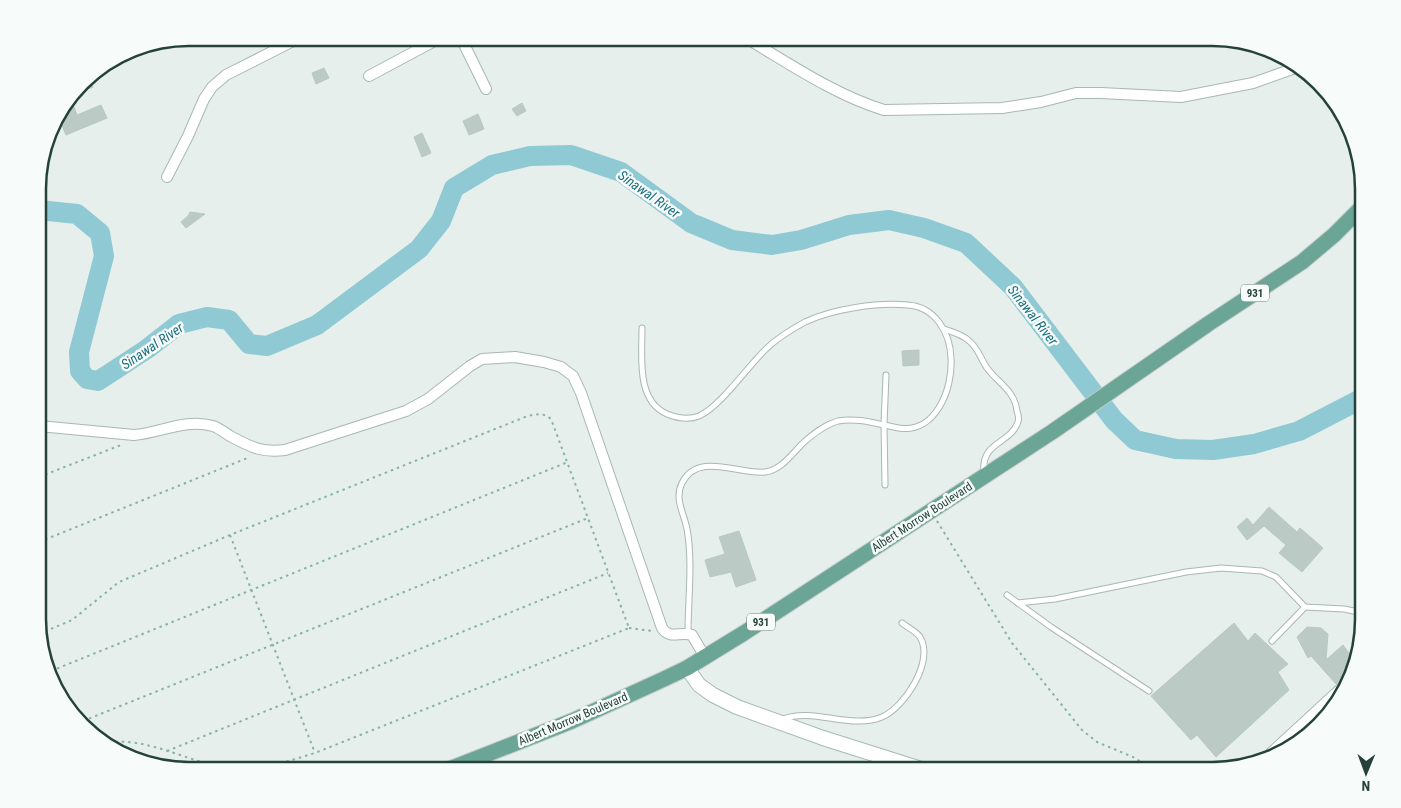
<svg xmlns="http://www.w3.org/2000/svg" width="1401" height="808" font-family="'Roboto Condensed',sans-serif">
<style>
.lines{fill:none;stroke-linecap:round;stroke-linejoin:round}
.river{stroke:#8ec9d4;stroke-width:20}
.building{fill:#bbcac4;stroke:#b8c9c2}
.lane-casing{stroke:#a8b8b2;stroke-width:7}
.street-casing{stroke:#a8b8b2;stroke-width:12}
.secondary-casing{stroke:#a4bbb3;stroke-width:16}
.primary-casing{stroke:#c2cac8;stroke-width:17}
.path{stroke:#86b3a5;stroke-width:2;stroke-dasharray:2.5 4;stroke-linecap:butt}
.lane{stroke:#fff;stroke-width:5}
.street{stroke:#fff;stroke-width:10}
.secondary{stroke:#fff;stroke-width:14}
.primary{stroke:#6aa596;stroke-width:15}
.labels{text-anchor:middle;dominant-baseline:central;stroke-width:5;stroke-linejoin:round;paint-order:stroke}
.shield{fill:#f7fbf9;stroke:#637a73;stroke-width:1}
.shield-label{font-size:11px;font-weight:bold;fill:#24423a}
.street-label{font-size:12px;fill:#24423a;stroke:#f7fbf9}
.water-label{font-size:14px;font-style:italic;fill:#1c6f80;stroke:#f7fbf9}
.rim{fill:none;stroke:#24423a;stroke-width:2.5}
</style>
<rect width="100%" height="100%" fill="#e6efeb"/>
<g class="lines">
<path class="river" d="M39,210l38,4 23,19 4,23 -25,96 1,19 7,8 11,2 49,-32 32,-25 28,-7 22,3 20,24 18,2 50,-21 102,-76 22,-28 13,-33 38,-23 38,-9 41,-1 50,17 70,51 41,17 40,5 29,-5 48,-15 40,-5 35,8 42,15 47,44 101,133 21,20 41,9 37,1 41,-6 45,-13 64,-33"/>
</g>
<g class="building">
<path d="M324,68l5,10 -13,6 -4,-11z"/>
<path d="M88,77l5,10 -19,8 6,-8z"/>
<path d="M71,99l6,16 24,-10 6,13 -41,17 -8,-19z"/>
<path d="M522,103l4,8 -9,5 -5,-7z"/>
<path d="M478,114l6,15 -15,6 -6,-14z"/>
<path d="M422,133l9,20 -9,4 -8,-20z"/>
<path d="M190,212l15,2 -19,14 -5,-6 7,-6z"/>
<path d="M919,350v15l-16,1 -1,-15z"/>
<path d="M1269,507l28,25 3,-4 23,20 -21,24 -23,-19 7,-8 -22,-19 -17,14 -10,-13 10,-9 6,7z"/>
<path d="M739,531l17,49 -20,7 -5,-15 -21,5 -5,-17 20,-6 -6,-17z"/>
<path d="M1234,623l14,18 7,-8 33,31 -10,8 11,18 -73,67 -19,-22 -6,5 -40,-44z"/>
<path d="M1307,627l14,1 7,6 -2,26 17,-15 11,15 -6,16 -5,2 -7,6 -25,-28 -3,2 -11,-21z"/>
</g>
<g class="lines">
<defs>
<g id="lane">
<path d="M642,328c0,28 -6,73 25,86 10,4 22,6 32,2 22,-10 49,-50 67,-67 9,-9 28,-21 39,-27 28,-13 72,-20 103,-17 27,2 42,27 43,53 2,30 -15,76 -52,70 -19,-3 -41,-11 -61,-7 -14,4 -25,13 -36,23 -10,10 -21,26 -37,28 -26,3 -67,-21 -83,11 -8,16 2,30 5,46 6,33 1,70 1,104"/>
<path d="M944,329c8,3 17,5 24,11 10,7 12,18 19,28 11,15 28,23 30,43 1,3 2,8 1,11 -8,23 -38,19 -34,52"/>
<path d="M885,485l-1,-61 2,-49"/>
<path d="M1007,595l44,32 98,64"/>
<path d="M1018,603l37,-4 131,-27 35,-4 41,3 14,6 29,30 39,2 19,4"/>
<path d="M1272,641l33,-34"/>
<path d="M783,719c31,-12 67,11 99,-2 22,-9 53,-56 38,-80 -4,-6 -13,-10 -18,-14"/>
</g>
<g id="street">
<path d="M461,38l25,51"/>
<path d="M746,38c44,26 89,57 138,72l118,-2 39,-6 35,-9h25l80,4 72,-14 45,-16"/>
<path d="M369,76l71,-38"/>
<path d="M167,177l21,-41 16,-37 8,-12 14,-12 73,-37"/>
<path d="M39,426l95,9c26,-2 52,-17 79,-9 6,2 12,7 17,10 21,11 31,17 55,14l121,-39 22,-12 42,-33 12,-7 33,-2 29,5 17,5 12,9 8,17 81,235c8,12 18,3 30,7l13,22"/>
<path d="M1271,753l76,-70"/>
</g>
<path id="secondary" d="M687,668l12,17 14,10 24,12 86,31 101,32"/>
<path id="primary" d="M447,770l125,-49 92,-42 23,-11 57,-35 308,-201 156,-108 94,-62 32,-27 29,-29"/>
</defs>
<use href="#lane" class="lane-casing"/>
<use href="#street" class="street-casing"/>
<use href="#secondary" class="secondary-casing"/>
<use href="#primary" class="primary-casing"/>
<g class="path">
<path d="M39,477l82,-32"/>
<path d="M937,521l75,122 70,87 15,12 36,15 21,13"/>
<path d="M230,535l85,218"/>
<path d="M39,542l211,-85"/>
<path d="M629,628l23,3"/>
<path d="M39,634l33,-14 47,-38 111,-47 295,-118c10,-3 18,-5 26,2l78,209 -314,125c-27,8 -54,18 -82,16 -40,-4 -87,-34 -127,-26"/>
<path d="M51,671l517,-209"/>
<path d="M83,721l505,-203"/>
<path d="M167,751l441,-178"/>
</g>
<use href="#lane" class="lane"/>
<use href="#street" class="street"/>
<use href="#secondary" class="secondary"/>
<use href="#primary" class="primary"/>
</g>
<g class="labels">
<g class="shield">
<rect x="1241" y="284.5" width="28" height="17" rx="4"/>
<rect x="747" y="613.5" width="28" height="17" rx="4"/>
</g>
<g class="shield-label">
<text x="1255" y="293">931</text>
<text x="761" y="622">931</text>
</g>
<g class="street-label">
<text transform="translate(922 517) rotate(-33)">Albert Morrow Boulevard</text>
<text transform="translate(573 719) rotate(-23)">Albert Morrow Boulevard</text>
</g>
<g class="water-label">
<text transform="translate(649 194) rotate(35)">Sinawal River</text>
<text transform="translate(1033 315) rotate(52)">Sinawal River</text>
<text transform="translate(152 346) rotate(-34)">Sinawal River</text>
</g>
</g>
<path d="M0 0H1401V808H0ZM189 46H1212A143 143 0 0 1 1355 189V619A143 143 0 0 1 1212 762H189A143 143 0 0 1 46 619V189A143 143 0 0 1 189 46Z" fill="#f7fbf9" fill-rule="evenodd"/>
<path class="rim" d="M189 46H1212A143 143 0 0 1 1355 189V619A143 143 0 0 1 1212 762H189A143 143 0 0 1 46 619V189A143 143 0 0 1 189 46Z"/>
<g transform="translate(1366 773) rotate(181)" stroke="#f7fbf9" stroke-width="4" paint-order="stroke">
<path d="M0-4L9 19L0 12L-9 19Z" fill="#24423a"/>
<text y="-8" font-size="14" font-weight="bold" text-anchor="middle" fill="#24423a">N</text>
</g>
</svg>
